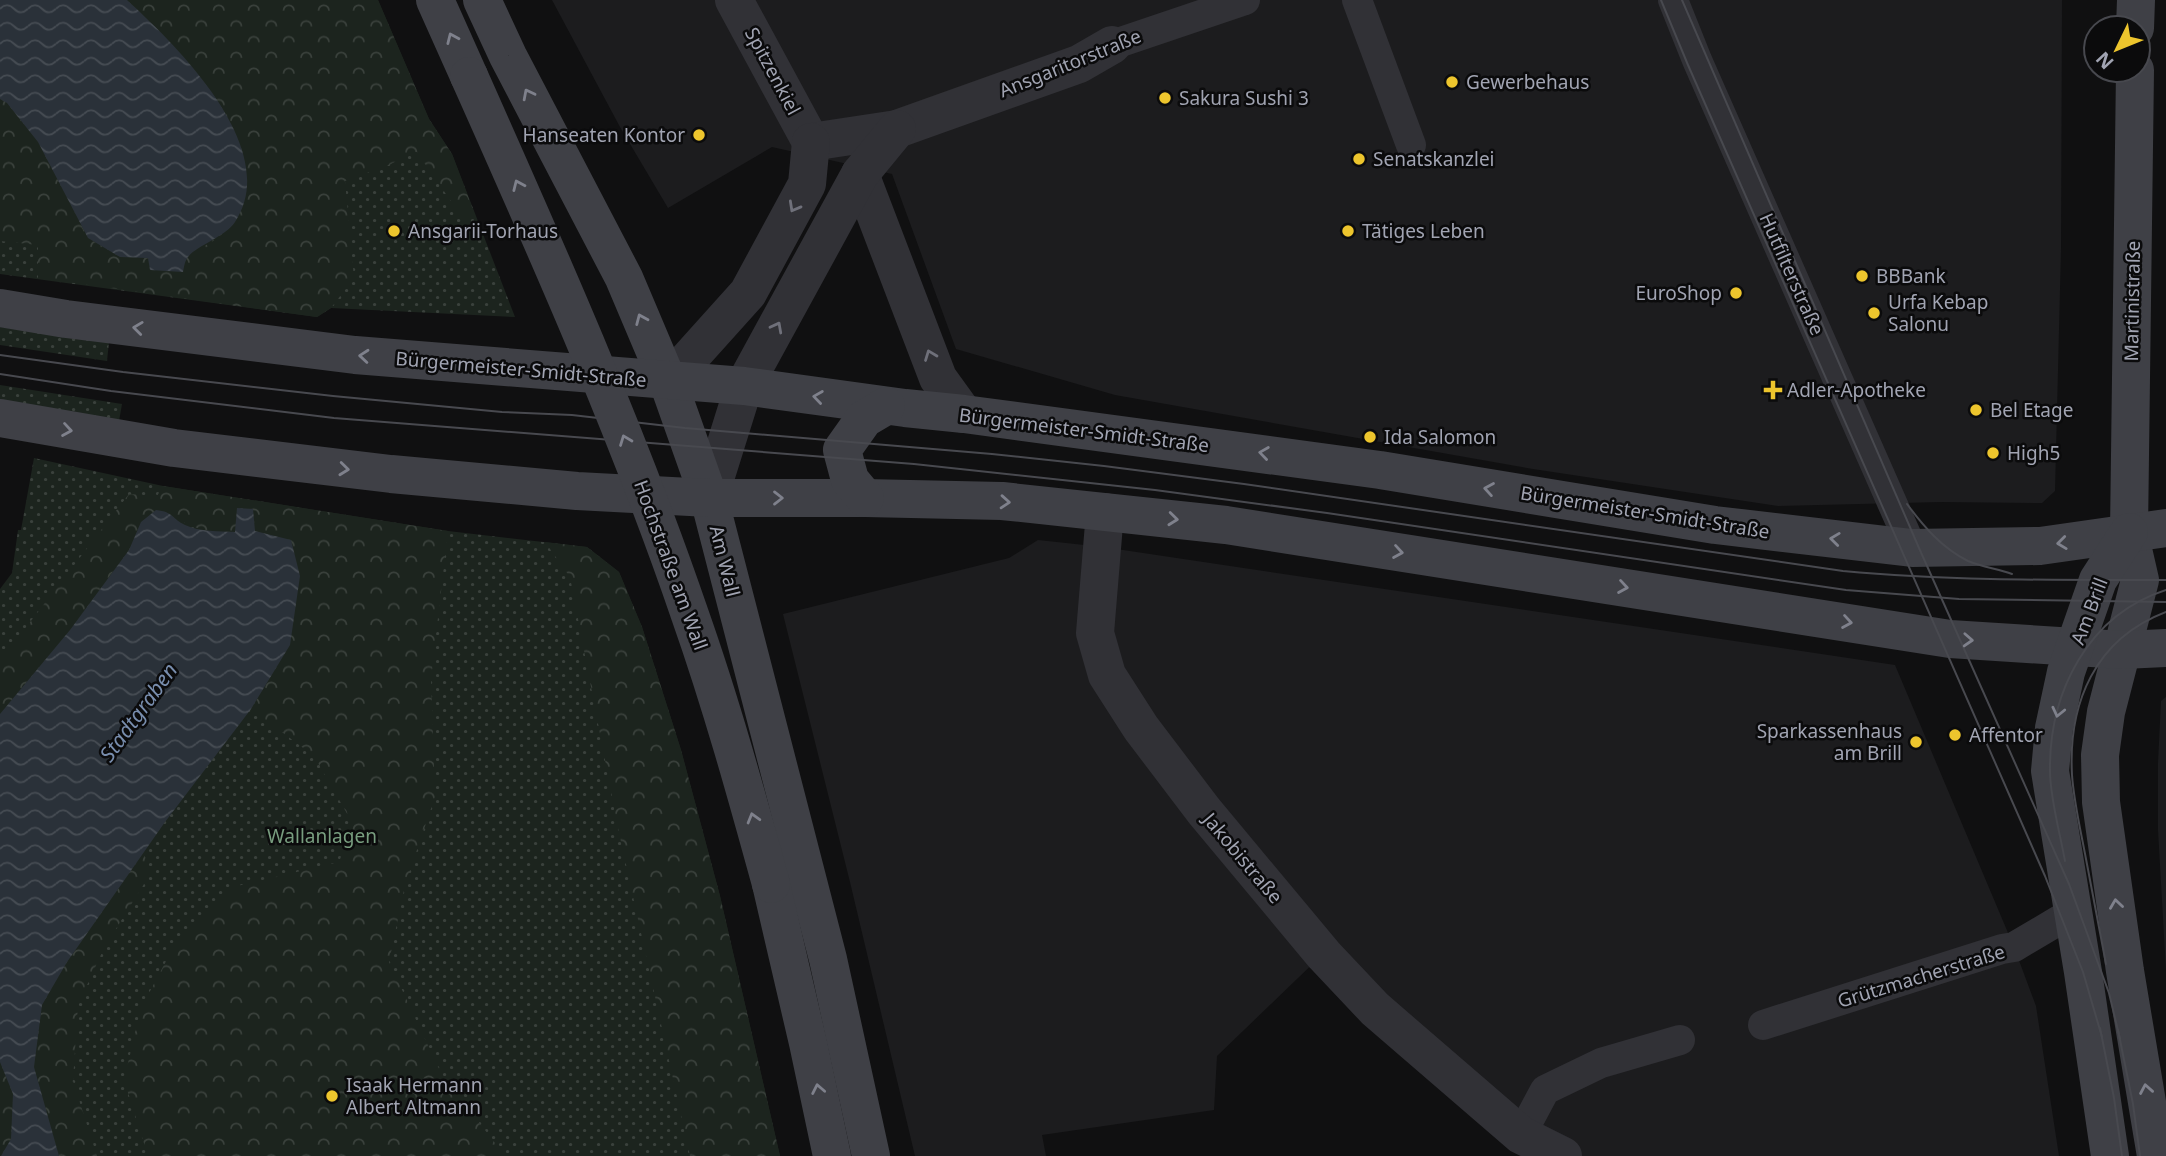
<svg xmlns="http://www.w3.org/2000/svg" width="2166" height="1156" font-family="'Noto Sans',sans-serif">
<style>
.built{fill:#1c1c1e}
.grass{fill:url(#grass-dots)}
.forest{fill:url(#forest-crowns)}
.water{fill:url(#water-waves)}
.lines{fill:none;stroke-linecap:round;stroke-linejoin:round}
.pedestrian{stroke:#313136;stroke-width:30}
.minor{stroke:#313136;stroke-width:38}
.secondary{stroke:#3f4046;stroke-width:38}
.tram{stroke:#48494f;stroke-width:2}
.secondary-bridge{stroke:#3f4046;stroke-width:38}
.oneway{stroke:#7f818c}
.oneway2{stroke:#6f707a}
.poi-dot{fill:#edc52d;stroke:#0b0b0c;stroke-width:2.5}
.labels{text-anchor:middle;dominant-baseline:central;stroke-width:5;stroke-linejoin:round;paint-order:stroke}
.street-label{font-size:19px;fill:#a1a4b2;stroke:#0b0b0c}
.poi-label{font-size:19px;fill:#a1a4b2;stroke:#0b0b0c;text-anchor:start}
.park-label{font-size:19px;fill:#789d7f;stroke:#0b0b0c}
.water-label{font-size:21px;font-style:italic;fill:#788dad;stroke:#0b0b0c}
</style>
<defs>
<pattern id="grass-dots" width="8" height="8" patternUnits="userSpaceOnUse" patternTransform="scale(1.75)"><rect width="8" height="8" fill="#1c241e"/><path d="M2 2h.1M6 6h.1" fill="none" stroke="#3a413c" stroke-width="1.8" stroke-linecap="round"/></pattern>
<pattern id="forest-crowns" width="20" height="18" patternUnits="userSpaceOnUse" patternTransform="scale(1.75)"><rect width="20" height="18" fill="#1c241e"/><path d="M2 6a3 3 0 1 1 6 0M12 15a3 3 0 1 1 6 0" fill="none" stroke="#3a413c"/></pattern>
<pattern id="water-waves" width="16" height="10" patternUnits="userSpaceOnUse" patternTransform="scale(1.75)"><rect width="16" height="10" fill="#2a3139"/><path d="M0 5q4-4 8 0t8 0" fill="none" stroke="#464c53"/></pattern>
</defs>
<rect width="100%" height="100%" fill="#101011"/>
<g class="built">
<path d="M552,0h1510l-1,249 -6,242 -13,12 -101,-1 -163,4 -245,-37 -418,-74 -159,-46 -64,-175 -120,-27 -104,61 -48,-81z"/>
<path d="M1038,540l65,7 792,118 119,282 22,59 23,150h-535l-198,-205 -109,105 -3,54 -172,25 4,21h-131l-65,-274 -67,-268 226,-56z"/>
<path d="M2166,697v274l-8,-141v-67l3,-62z"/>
</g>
<g class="grass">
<path d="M0,0h378l51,119 23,35 63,163 -184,-9 -14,9 -317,-43z"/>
<path d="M0,327l109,15 -2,19 -107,-16z"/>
<path d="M0,385l122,19 -3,17 -119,-19z"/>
<path d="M34,458l129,28 285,45 139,16 32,25 23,55 39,123 39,146 60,260h-780v-567l12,-16 6,-43h3z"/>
</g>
<g class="forest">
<path d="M127,0h251l51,119 23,35 23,61 -13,2 -46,-66 -27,14 -44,16 9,97 -23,30 -14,9 -279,-39v-33l-38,-4v-142l7,4 31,39 50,96 32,19 28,1 40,-2 25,-15 21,-16 -7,-111 -39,-51z"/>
<path d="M163,486l285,45 -17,147 4,119 -30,88 -16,77 52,111 64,83h-357l-24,-76 17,-72 38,-71 58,-51 102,-24 14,-38 -39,-68 -63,-47 39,-64 -35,-114 -2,-22 -16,-1 -1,24c-30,-2 -44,0 -68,-21l-27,11 -12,28 -59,80 -70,84v-53l129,-167 28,2z"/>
<path d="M545,542l42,5 32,25 23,55 39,123 39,146 60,260h-90l-72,-328 -48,-251z"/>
<path d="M144,852l5,24 -45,72 -26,57 -5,76 24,75h-38l-25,-89 8,-62 25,-43z"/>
<path d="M0,1062l13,32 -2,45 -10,17z"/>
</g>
<g class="water">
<path d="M0,0h127c50,46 156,149 108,222 -10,15 -39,24 -47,35 -3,3 -4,10 -5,15l-33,-2 -2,-12 -28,-1 -32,-19 -50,-96 -31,-39 -7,-4z"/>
<path d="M237,508l16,1 2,22 36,9 9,36 -10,69 -39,64 -86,113 -98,140 -25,43 -8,62 25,89h-58l10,-17 2,-45 -13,-32v-348l70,-84 59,-80 12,-28 15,-12c18,2 16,9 29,15 15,7 34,6 50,7z"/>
</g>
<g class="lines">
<g class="pedestrian">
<path d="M1357,0l54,145"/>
<path d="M1673,0l24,60 215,488"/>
<path d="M1112,45l133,-45"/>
<path d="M1763,1025l239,-76 12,-2 59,-35"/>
<path d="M1521,1135l24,-45 56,-27 79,-23"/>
</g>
<g class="minor">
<path d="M734,0l77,142"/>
<path d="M811,142l86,-13 182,-65 33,-19"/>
<path d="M860,174l78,204 26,36"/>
<path d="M668,382l80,-89 59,-109 4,-42"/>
<path d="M709,498l35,-112 116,-212 37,-45"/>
<path d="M1105,512l-10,121 12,42 34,53 63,83 120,144 51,54 146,126 42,21"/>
</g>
<g class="secondary">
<path d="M435,0l34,76"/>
<path d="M482,0l26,56 116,222 44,104 41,116 119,461 43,197"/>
<path d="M2135,28l1,-28"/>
<path d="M2135,70l-6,462 11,48 -34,132 -6,43 1,47 24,169 31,185"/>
<path d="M0,308l66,11 289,36 389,31 161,22 59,6 416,56 335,55 197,23 128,-2 126,-18"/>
<path d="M0,418l174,30 217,26 186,17 132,7h156l137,3 224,24 724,114 173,11 43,-2"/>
<path d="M865,498l-15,-18 -8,-30 22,-31 22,-13"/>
<path d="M771,884l37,159 24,113"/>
<path d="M2110,1156l-27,-184 -33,-201 4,-43 12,-56 9,-26 23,-66 31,-48"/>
</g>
<g class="tram">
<path d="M1661,0l27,65 357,811 38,96 19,65"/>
<path d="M1682,0l237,548 150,336 40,109 11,46"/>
<path d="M0,355l123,17 210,24 169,16 70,3 113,13 307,26 112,12 140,18 599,87c107,10 215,9 323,9"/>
<path d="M0,374l111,17 223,27 580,46 241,26 172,23 519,77 113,9 207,3"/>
<path d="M1907,504c17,23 35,44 61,57 14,6 30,8 44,13"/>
<path d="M2065,861c-5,-28 -15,-63 -15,-90 -1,-79 38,-156 116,-181"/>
<path d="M2106,964c-7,-35 -13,-70 -20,-105 -5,-27 -12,-56 -14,-84 -4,-72 23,-136 94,-163"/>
<path d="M2100,1028l14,70 8,58"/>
<path d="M2118,1030l15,74 7,52"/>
</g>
<path class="secondary-bridge" d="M469,76c79,177 158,355 221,539 31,88 56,178 81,269"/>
</g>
<defs><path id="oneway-chevron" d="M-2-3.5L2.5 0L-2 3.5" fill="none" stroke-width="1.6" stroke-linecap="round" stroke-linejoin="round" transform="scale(1.75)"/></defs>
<g class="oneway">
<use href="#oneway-chevron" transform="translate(452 38) rotate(-114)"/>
<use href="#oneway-chevron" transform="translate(528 94) rotate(-117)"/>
<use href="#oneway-chevron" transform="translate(518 185) rotate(-114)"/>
<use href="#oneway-chevron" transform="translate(641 319) rotate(-113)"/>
<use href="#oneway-chevron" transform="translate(138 328) rotate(-173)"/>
<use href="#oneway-chevron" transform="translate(364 356) rotate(-175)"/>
<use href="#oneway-chevron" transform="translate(818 397) rotate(-172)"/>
<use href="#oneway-chevron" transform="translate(67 430) rotate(9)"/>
<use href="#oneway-chevron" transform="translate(625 440) rotate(-111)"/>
<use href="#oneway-chevron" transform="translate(1264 453) rotate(-172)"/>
<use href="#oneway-chevron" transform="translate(344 469) rotate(6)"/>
<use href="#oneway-chevron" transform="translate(1489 489) rotate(-170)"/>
<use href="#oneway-chevron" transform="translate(778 498)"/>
<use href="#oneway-chevron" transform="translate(1005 502) rotate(4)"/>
<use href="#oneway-chevron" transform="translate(1173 519) rotate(6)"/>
<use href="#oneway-chevron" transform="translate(1835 539) rotate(-173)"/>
<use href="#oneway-chevron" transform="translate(2062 543) rotate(173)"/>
<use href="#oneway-chevron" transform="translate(1398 552) rotate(9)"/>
<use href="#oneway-chevron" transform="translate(1623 587) rotate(9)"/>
<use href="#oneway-chevron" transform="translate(1847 622) rotate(9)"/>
<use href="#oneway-chevron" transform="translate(1968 640) rotate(3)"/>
<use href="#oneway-chevron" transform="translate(2058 712) rotate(103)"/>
<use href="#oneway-chevron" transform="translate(753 818) rotate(-106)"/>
<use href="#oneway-chevron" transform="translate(2116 904) rotate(-98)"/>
<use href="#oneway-chevron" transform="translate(818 1089) rotate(-101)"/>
<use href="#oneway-chevron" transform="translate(2146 1089) rotate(-100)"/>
</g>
<g class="oneway2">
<use href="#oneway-chevron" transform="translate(794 207) rotate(119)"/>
<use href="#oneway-chevron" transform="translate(777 327) rotate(-62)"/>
<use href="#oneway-chevron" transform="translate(930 355) rotate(-111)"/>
</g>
<g class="poi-dot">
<circle cx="1452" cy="82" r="7"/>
<circle cx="1165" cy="98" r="7"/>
<circle cx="699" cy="135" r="7"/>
<circle cx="1359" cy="159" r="7"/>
<circle cx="394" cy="231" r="7"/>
<circle cx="1348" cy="231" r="7"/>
<circle cx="1862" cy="276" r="7"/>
<circle cx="1736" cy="293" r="7"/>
<circle cx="1874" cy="313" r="7"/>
<path d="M1769.5 379.5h7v7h7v7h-7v7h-7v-7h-7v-7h7z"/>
<circle cx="1976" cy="410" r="7"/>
<circle cx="1370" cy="437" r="7"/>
<circle cx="1993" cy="453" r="7"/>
<circle cx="1955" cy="735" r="7"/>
<circle cx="1916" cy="742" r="7"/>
<circle cx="332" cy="1096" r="7"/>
</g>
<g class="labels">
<g class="street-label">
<text transform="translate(1070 63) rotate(-22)">Ansgaritorstraße</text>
<text transform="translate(773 71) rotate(62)">Spitzenkiel</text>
<text transform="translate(1792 274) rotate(66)">Hutfilterstraße</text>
<text transform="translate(2132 301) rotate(-89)">Martinistraße</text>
<text transform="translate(521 369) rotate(5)">Bürgermeister-Smidt-Straße</text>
<text transform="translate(1084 430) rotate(7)">Bürgermeister-Smidt-Straße</text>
<text transform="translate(1645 512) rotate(9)">Bürgermeister-Smidt-Straße</text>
<text transform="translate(725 561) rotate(76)">Am Wall</text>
<text transform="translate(671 565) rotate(70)">Hochstraße am Wall</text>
<text transform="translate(2089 611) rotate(-69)">Am Brill</text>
<text transform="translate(1243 858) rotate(50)">Jakobistraße</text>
<text transform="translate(1921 976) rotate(-17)">Grützmacherstraße</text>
</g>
<g class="poi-label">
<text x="1466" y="82">Gewerbehaus</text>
<text x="1179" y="98">Sakura Sushi 3</text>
<text x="685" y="135" text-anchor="end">Hanseaten Kontor</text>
<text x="1373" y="159">Senatskanzlei</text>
<text x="408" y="231">Ansgarii-Torhaus</text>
<text x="1362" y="231">Tätiges Leben</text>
<text x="1876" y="276">BBBank</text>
<text x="1722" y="293" text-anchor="end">EuroShop</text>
<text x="1888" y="302">Urfa Kebap<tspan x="1888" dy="22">Salonu</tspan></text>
<text x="1787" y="390">Adler-Apotheke</text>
<text x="1990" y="410">Bel Etage</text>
<text x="1384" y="437">Ida Salomon</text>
<text x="2007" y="453">High5</text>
<text x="1902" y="731" text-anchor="end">Sparkassenhaus<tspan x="1902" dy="22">am Brill</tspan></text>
<text x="1969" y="735">Affentor</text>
<text x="346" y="1085">Isaak Hermann<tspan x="346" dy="22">Albert Altmann</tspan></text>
</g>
<g class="park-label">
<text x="322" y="836">Wallanlagen</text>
</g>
<g class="water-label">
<text transform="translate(138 712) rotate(-54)">Stadtgraben</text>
</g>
</g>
<g transform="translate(2117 49) rotate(227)"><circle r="33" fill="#0b0b0c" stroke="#47484e" stroke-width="2"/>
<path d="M0-5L12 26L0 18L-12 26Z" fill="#edc52d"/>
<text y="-10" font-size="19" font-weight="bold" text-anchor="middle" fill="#a1a4b2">N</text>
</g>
</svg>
